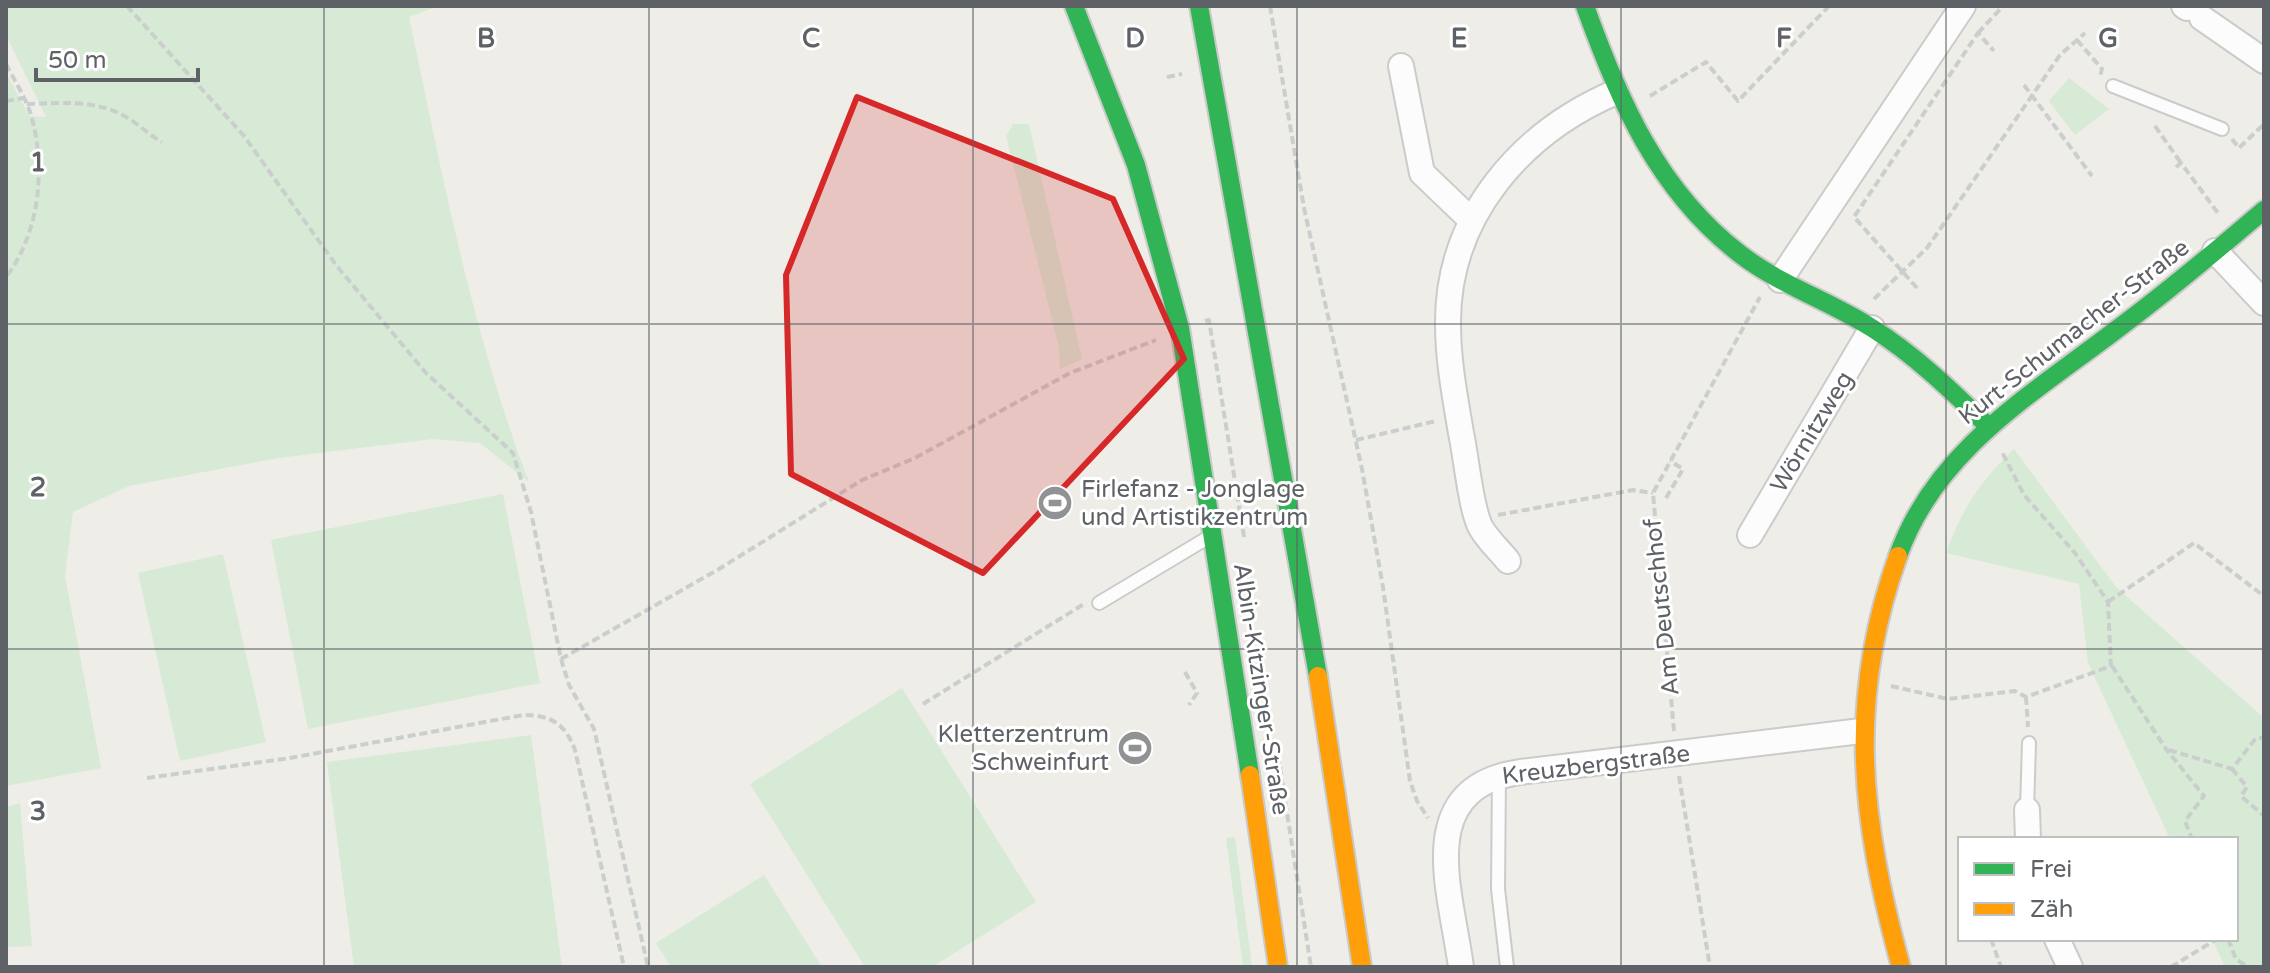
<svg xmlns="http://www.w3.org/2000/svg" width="2270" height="973" font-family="'Varela Round',sans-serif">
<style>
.green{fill:#d7ead6}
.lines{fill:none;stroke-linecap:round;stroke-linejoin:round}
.lane-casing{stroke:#cbcbcb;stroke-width:16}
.street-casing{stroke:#cbcbcb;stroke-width:28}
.fast-casing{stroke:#cacac8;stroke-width:22}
.slow-casing{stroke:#cacac8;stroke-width:22}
.path{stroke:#cacecc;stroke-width:4;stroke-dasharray:8 4;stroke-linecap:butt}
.lane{stroke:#fcfcfc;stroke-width:12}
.street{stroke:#fcfcfc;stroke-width:24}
.fast{stroke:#30b455;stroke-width:18}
.slow{stroke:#ff9f0a;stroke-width:18}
.marked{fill:#d62828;fill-opacity:0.2;stroke:#d62828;stroke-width:6;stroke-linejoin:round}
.grid{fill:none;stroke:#5e6166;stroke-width:2;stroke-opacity:0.55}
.labels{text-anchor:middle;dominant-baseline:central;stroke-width:6;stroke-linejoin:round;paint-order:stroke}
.street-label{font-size:24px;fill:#5e6166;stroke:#fff}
.poi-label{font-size:24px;fill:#5e6166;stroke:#fff;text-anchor:start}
.grid-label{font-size:26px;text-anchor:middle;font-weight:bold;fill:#5e6166;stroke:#fff;stroke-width:6;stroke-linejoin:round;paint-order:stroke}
</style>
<rect width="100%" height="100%" fill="#eeede8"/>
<g class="green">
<path d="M6,6h432l-29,11c33,156 63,316 120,465l-49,-39 -47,-4 -155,19 -149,28 -56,26 -8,64 36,192 -95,18v-714l23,44 17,1 -40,-82z"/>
<path d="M2069,78l40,31 -34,26 -26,-34z"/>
<path d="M1013,124h16l53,235 -22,10 -1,-21 -53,-212z"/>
<path d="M2014,449l102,138 148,131v249h-39l-13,-28h24v-100h-66l-82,-176 -9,-79 -133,-31c17,-46 33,-70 68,-104z"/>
<path d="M503,494l37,189 -232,46 -37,-189z"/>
<path d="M223,554l43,188 -86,19 -42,-188z"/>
<path d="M902,688l134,214 -104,65h-67l-115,-183z"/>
<path d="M531,735l31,232h-208l-27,-205z"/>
<path d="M20,803l12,143 -26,1v-140z"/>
<path d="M1235,837l17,130h-9l-17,-129z"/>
<path d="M764,875l58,92h-151l-15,-24z"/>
</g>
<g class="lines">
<defs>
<g id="lane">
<path d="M2113,86l109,43"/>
<path d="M1099,603l110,-66"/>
<path d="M1499,775l-1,114 9,78"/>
<path d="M2027,810l2,-67"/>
</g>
<g id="street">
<path d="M2184,6l3,2"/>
<path d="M2202,18l62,43"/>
<path d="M1401,66l21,107 49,47"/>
<path d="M2215,251l49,52"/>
<path d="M1780,280l183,-274"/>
<path d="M1750,535l122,-207"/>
<path d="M1508,561c-9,-11 -20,-21 -27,-33 -10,-17 -15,-73 -20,-95 -6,-36 -13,-72 -13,-109 -1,-108 74,-192 168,-232"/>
<path d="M2027,810l1,29"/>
<path d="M2057,939l13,28"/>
<path d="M1461,967c-10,-76 -49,-179 59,-195l341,-41"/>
</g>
<g id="fast">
<path d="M1074,6l62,159 44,163 70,447"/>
<path d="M1199,6l119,670"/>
<path d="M1585,6c34,95 73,185 155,248 40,31 90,47 132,74 43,27 80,63 116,98"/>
<path d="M1898,556c37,-105 134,-162 218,-226 51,-38 100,-79 148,-120"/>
</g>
<g id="slow">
<path d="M1898,556c-52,146 -37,264 3,411"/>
<path d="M1318,676l44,291"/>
<path d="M1250,775l28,192"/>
</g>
</defs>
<use href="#lane" class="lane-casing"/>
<use href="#street" class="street-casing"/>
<use href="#fast" class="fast-casing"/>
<use href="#slow" class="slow-casing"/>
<g class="path">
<path d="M127,6l117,130 92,129 90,108 87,80 18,59 30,147 8,26 25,44 54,238"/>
<path d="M1270,6l34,202 58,261 21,118 27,194 7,20 11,17"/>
<path d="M1978,33l25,-27"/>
<path d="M2077,40l25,29 -2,7"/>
<path d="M6,64c8,16 20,34 25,51 15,52 9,118 -25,162"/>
<path d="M1167,77l15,-3"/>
<path d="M2024,85l68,91"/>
<path d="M1650,96l56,-34 32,39 91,-95"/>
<path d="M6,101l17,-3"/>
<path d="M27,104c35,-1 68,-5 99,13 13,7 23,18 36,25"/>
<path d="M2155,126l26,37"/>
<path d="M2232,139l7,9 25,-24"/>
<path d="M2176,167l5,-4 37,50"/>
<path d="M1917,288l-63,-71 124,-184 16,18"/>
<path d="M1874,299l53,-51 133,-193 25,-22"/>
<path d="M1205,321l4,-1 35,217"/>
<path d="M1356,440l80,-19"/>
<path d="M1666,498l17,-29 -13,-8"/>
<path d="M1498,515l135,-25 20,3"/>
<path d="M2108,602l86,-59 70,53"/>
<path d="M561,659l158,-90 143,-89 53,-22 155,-85 86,-33"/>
<path d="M2112,666l54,83 38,47 -19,25 7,18"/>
<path d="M1185,672l12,21 -8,12"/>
<path d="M1891,686l57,13 67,-8 11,6 85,-31 -3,-64 -33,-49 -51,-58 -22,-43"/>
<path d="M2026,697l2,30"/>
<path d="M923,704l161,-100"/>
<path d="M1674,731l-21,-238 107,-196"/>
<path d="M2169,750l63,19 24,-31h8"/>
<path d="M1278,755l33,212"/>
<path d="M2232,769l15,18 -6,9 23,20"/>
<path d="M1679,776l31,191"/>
<path d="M147,778l143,-20 233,-43c27,0 42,8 52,35l49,217"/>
<path d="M1991,939l10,28"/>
<path d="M2228,939l8,20 12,8"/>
<path d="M2171,967l46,-28"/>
</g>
<use href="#lane" class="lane"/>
<use href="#street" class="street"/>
<use href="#fast" class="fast"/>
<use href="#slow" class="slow"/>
</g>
<path class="marked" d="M857,97l256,102 71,160 -201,214 -192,-99 -5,-199z"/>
<path class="grid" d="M324,6v961M649,6v961M973,6v961M1297,6v961M1621,6v961M1946,6v961M6,324h2258M6,649h2258"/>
<defs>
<symbol id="stadium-disc" viewBox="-11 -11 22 22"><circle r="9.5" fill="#909294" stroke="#fff"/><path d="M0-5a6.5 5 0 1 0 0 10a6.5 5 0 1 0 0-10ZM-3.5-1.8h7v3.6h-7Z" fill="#fff"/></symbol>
</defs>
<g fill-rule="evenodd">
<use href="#stadium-disc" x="1035" y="483" width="40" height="40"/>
<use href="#stadium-disc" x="1115" y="728" width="40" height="40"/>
</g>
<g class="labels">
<g class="street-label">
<text transform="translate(2074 332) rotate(-38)">Kurt-Schumacher-Straße</text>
<text transform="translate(1812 432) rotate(-59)">Wörnitzweg</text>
<text transform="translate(1662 607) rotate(-96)">Am Deutschhof</text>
<text transform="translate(1261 689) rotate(81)">Albin-Kitzinger-Straße</text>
<text transform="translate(1596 765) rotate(-7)">Kreuzbergstraße</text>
</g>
<g class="poi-label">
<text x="1081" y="489">Firlefanz - Jonglage<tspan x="1081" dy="28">und Artistikzentrum</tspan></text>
<text x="1109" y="734" text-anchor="end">Kletterzentrum<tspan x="1109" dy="28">Schweinfurt</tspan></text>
</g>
</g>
<g class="grid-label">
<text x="486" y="47">B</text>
<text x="811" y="47">C</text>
<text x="1135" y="47">D</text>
<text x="1459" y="47">E</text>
<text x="1784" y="47">F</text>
<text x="2108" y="47">G</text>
<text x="38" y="171">1</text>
<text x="38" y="496">2</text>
<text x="38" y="820">3</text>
</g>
<rect width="2270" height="973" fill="none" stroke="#5e6166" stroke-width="16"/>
<rect x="1958" y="837" width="280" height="104" fill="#ffffff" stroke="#bfc0c2" stroke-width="2"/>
<rect x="1974" y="863" width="40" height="12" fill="#30b455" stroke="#bfc0c2" stroke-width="2"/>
<text x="2030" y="877" font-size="24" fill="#5e6166">Frei</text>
<rect x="1974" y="903" width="40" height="12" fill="#ff9f0a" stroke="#bfc0c2" stroke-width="2"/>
<text x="2030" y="917" font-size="24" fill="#5e6166">Zäh</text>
<path d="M36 68v12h162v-12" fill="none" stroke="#5e6166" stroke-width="4"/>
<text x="48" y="68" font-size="24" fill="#5e6166" stroke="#ffffff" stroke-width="6" paint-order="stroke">50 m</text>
</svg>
